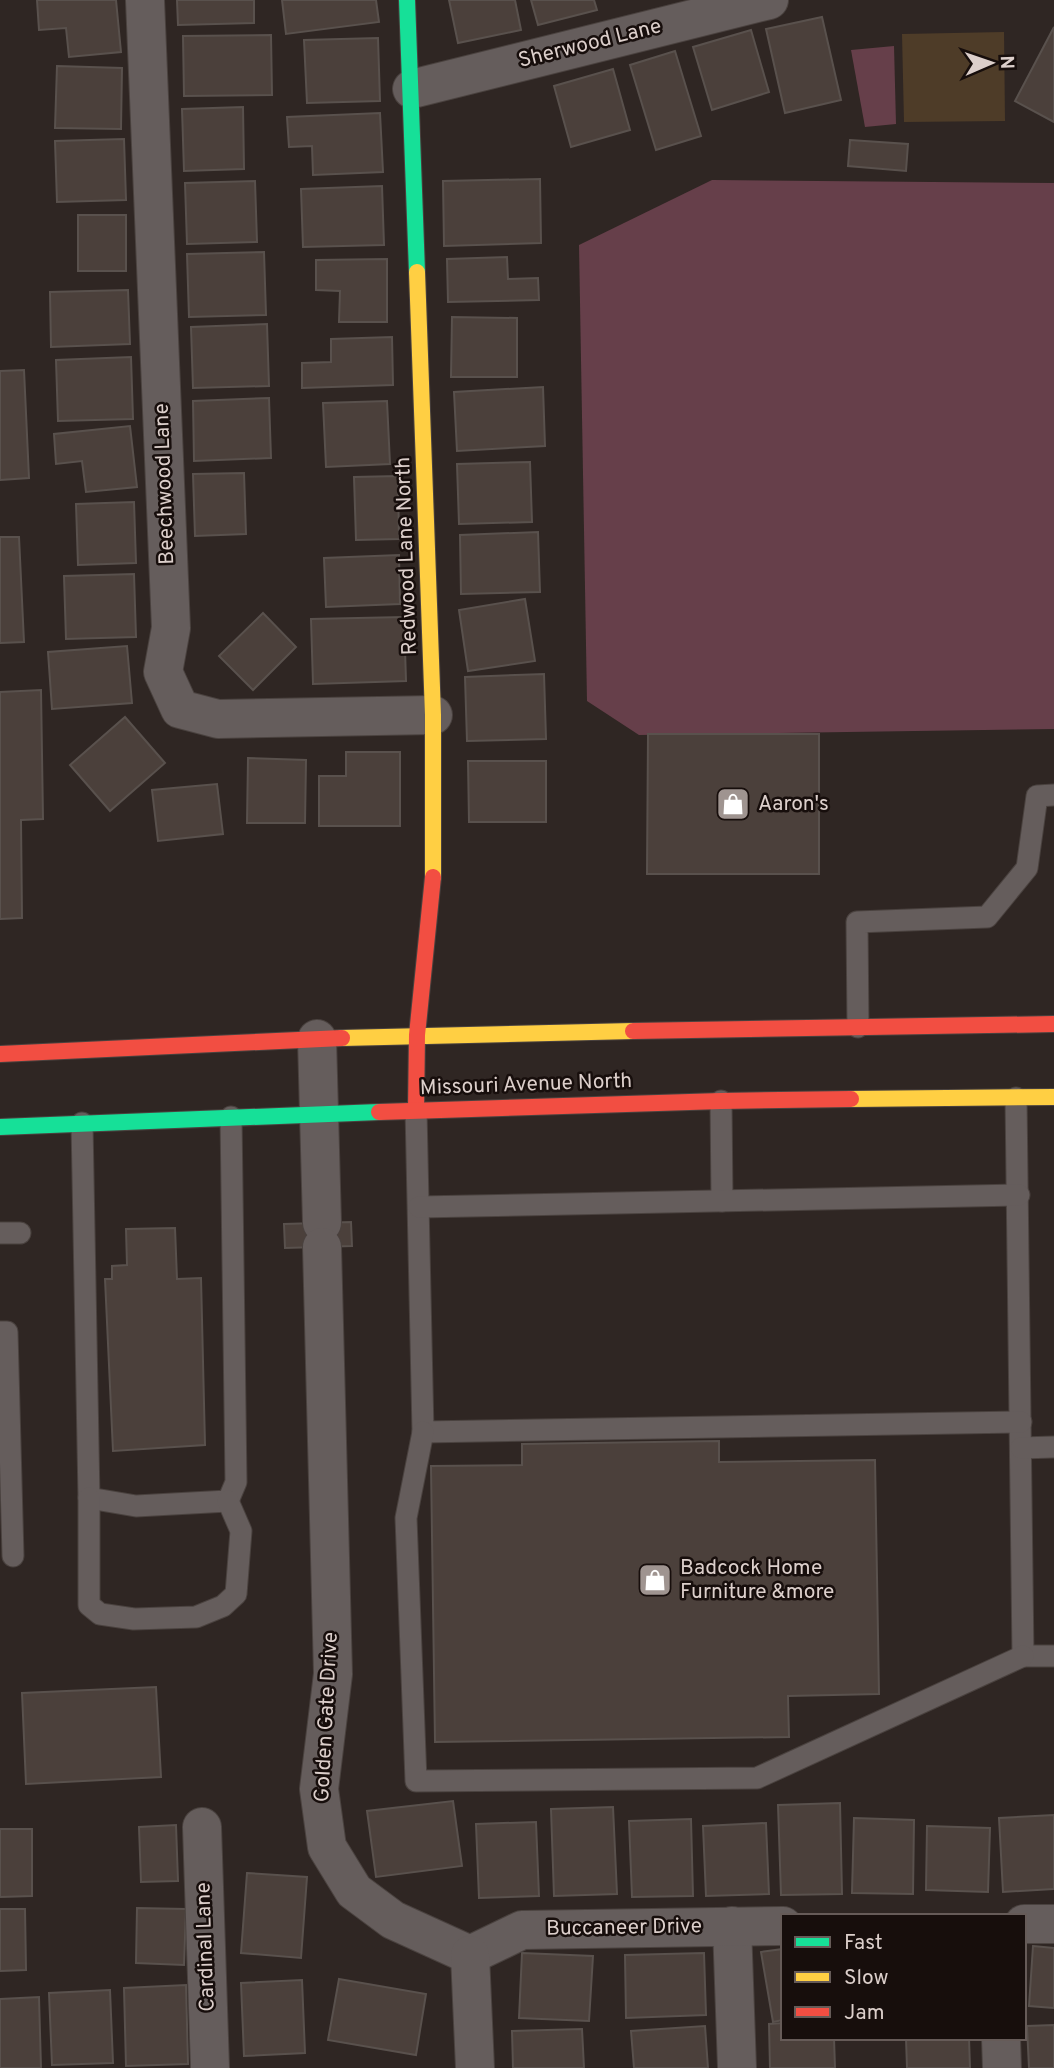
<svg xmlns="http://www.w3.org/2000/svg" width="1054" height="2068" font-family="Overpass,sans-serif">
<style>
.green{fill:#4e3c28}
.water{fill:#663f4a}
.building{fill:#4b403b;stroke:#59514d;stroke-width:2}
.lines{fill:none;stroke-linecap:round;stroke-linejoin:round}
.lane-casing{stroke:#4a423f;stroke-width:23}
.street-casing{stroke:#4a423f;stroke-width:40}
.fast-casing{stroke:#4a423f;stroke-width:18}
.slow-casing{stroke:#4a423f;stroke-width:18}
.jam-casing{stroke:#4a423f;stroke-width:18}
.lane{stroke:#655d5c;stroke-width:21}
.street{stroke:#655d5c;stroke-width:38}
.fast{stroke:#16e098;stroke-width:16}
.slow{stroke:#ffcf43;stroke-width:16}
.jam{stroke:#f24e42;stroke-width:16}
.labels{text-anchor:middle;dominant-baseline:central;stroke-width:5;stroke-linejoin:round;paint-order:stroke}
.street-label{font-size:21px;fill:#dccfcb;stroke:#170e0c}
.poi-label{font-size:21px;fill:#dccfcb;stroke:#170e0c;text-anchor:start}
</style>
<rect width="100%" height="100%" fill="#2f2623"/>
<path class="green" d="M1004,32l1,89 -101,1 -2,-88z"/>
<g class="water">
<path d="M894,46l2,78 -31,3 -14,-77z"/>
<path d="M712,180l342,3v546l-415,6 -52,-34 -8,-456z"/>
</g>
<g class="building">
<path d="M37,0h79l5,52 -52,5 -3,-29 -27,2z"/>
<path d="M177,0h77v23l-76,2z"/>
<path d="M282,0h94l3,22 -93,12z"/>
<path d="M449,0h66l6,30 -63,13z"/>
<path d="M531,0h63l3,10 -59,15z"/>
<path d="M822,17l19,83 -56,13 -19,-84z"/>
<path d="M1054,27v95l-39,-21z"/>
<path d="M751,30l18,62 -57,18 -19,-63z"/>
<path d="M271,35l1,60 -88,1 -1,-60z"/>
<path d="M378,38l2,63 -73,2 -3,-63z"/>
<path d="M675,51l26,85 -45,14 -26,-85z"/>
<path d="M57,66l65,2 -1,61 -66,-1z"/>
<path d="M613,69l17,61 -59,17 -17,-61z"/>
<path d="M243,107l1,62 -60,2 -2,-62z"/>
<path d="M380,113l3,59 -70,3 -1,-29 -23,1 -2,-30z"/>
<path d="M124,139l2,61 -69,2 -2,-61z"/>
<path d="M850,140l58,4 -2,27 -58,-5z"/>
<path d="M540,179l1,64 -97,3 -1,-65z"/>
<path d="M255,181l2,61 -70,2 -2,-61z"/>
<path d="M382,186l2,59 -81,2 -2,-58z"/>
<rect x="78" y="215" width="48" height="56"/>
<path d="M264,252l2,63 -77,2 -2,-63z"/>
<path d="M507,257l1,22 30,-1 1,22 -91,2 -1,-43z"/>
<path d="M387,259v63h-48l1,-31 -24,-1v-30z"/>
<path d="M128,290l2,54 -79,3 -1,-55z"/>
<path d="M452,317l65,1v59h-66z"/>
<path d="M267,324l2,62 -76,2 -2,-61z"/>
<path d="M392,337l1,48 -91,3v-25l29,-1v-23z"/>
<path d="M131,357l2,62 -75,2 -2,-61z"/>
<path d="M24,370l5,108 -29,2v-109z"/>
<path d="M543,387l2,59 -88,5 -3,-59z"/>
<path d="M269,398l2,60 -77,3 -1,-60z"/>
<path d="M387,401l3,63 -64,3 -3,-64z"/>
<path d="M130,426l7,61 -51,5 -4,-31 -26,3 -2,-30z"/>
<path d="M530,462l2,60 -73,2 -2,-60z"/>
<path d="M244,473l2,61 -51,2 -2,-62z"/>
<path d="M398,476l1,63 -43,1 -2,-63z"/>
<path d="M134,502l2,61 -58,2 -2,-61z"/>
<path d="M538,532l2,60 -79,2 -1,-59z"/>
<path d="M0,537h19l5,105 -24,1z"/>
<path d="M399,555l1,49 -74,3 -2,-49z"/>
<path d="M134,574l2,63 -70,2 -2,-63z"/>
<path d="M525,599l10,62 -67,10 -9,-61z"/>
<path d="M263,613l33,34 -43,43 -34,-34z"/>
<path d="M404,617l2,64 -93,3 -2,-65z"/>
<path d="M127,646l5,57 -80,6 -4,-57z"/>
<path d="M544,674l2,65 -79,2 -2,-64z"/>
<path d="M41,690l2,129 -22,1 1,98 -22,1v-227z"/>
<path d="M125,717l40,46 -55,48 -40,-46z"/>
<path d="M648,734h171v140h-172z"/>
<path d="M346,752h54v74h-81v-50h27z"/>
<path d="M248,758l58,2 -1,63h-58z"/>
<path d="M468,761h78v61h-77z"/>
<path d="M217,784l6,50 -65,7 -6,-51z"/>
<path d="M351,1222l1,24 -67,2 -1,-24z"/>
<path d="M175,1228l2,51 24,-1 4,167 -92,6 -8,-172h7v-13l15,-1 -1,-36z"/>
<path d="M719,1441v21l156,-2 4,234 -91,2 1,41 -354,5 -4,-276 91,-1v-21z"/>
<path d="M156,1687l5,90 -135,7 -4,-91z"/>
<path d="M453,1801l9,65 -86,11 -9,-66z"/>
<path d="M840,1803l2,91 -61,1 -3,-90z"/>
<path d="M613,1807l4,87 -63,2 -3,-87z"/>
<path d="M1054,1815v74l-51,3 -4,-74z"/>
<path d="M854,1818l60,2 -1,74 -61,-1z"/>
<path d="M691,1819l2,77 -61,1 -3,-76z"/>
<path d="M536,1822l3,74 -60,2 -3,-74z"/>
<path d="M766,1823l3,71 -63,2 -3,-70z"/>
<path d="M176,1825l2,56 -37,1 -2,-55z"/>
<path d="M927,1826l63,2 -2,64 -62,-2z"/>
<path d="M0,1829h32v67l-32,1z"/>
<path d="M247,1873l60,4 -6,81 -60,-5z"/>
<path d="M137,1908l49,1 -2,56 -48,-2z"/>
<path d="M0,1909h25l1,61 -26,1z"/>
<path d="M1033,1946l21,2v60l-25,-2z"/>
<path d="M783,1949v71l-10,2 -12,-70z"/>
<path d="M522,1953l71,3 -4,65 -70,-3z"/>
<path d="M704,1953l2,62 -80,3 -1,-63z"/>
<path d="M339,1979l87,15 -10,61 -88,-15z"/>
<path d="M302,1980l3,73 -61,3 -3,-73z"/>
<path d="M186,1985l2,79 -62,2 -2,-78z"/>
<path d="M110,1990l3,73 -61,2 -3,-72z"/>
<path d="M39,1997l2,71h-41v-69z"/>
<path d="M783,2023v15h51l1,30h-65l-1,-44z"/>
<path d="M1054,2025v43h-25l-2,-42z"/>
<path d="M705,2026l3,42h-74l-3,-37z"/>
<path d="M582,2029l2,39h-71l-1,-37z"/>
<path d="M906,2038h63l1,30h-63z"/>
</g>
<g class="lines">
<defs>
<g id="lane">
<path d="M858,1027l-1,-105 130,-5 40,-49 10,-72 17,-1"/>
<path d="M1016,1098l7,558h31"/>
<path d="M721,1101l1,100"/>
<path d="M416,1110l7,322 598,-10"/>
<path d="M82,1123l7,375 47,8 92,-5 8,-19 -5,-365"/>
<path d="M419,1207l600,-12"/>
<path d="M0,1233h20"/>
<path d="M0,1332h7l6,224"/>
<path d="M423,1432l-17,86 10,263 341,-3 266,-122"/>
<path d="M1021,1448l33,-1"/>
<path d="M89,1498v107l11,9 34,5 62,-2 27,-11 13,-12 5,-63 -13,-30"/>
</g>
<g id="street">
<path d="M145,0l26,628 -8,44 17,37 38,10 215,-4"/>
<path d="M412,89l357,-89"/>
<path d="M317,1039l5,184"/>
<path d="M322,1247l11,427 -14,115 8,58 27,44 39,29 77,35"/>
<path d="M202,1827l8,241"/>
<path d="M1024,1924h30"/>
<path d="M732,1926l5,142"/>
<path d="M470,1955l52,-25 261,-4"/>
<path d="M470,1955l5,113"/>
<path d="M1001,2038l1,30"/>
</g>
<g id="fast">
<path d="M407,0l10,272"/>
<path d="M0,1127l379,-15"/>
</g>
<g id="slow">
<path d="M417,272l16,443v162"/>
<path d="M342,1038l291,-7"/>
<path d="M851,1099l203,-2"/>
</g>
<g id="jam">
<path d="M633,1031l421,-7"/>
<path d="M0,1054l342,-16"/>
<path d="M416,1110l1,-75 16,-158"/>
<path d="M379,1112l342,-11 130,-2"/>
</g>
</defs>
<use href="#lane" class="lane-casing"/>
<use href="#street" class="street-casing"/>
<use href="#fast" class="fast-casing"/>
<use href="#slow" class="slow-casing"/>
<use href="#jam" class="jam-casing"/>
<use href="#lane" class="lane"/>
<use href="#street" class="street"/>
<use href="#fast" class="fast"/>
<use href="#slow" class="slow"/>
<use href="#jam" class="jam"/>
</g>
<defs>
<symbol id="shop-square" viewBox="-11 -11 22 22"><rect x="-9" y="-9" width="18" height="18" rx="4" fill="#9f9490" stroke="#170e0c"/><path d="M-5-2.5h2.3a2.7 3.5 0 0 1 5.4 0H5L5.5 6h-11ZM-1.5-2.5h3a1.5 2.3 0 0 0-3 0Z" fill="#fff"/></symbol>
</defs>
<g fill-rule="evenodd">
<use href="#shop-square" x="714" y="785" width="38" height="38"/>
<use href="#shop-square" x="636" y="1561" width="38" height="38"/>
</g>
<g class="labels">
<g class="street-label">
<text transform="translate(590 44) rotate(-14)">Sherwood Lane</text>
<text transform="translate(165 484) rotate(-92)">Beechwood Lane</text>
<text transform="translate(407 556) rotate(-92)">Redwood Lane North</text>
<text transform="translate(526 1085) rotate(-2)">Missouri Avenue North</text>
<text transform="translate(327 1717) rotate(-87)">Golden Gate Drive</text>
<text transform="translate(624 1928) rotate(-1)">Buccaneer Drive</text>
<text transform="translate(206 1947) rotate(-92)">Cardinal Lane</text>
</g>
<g class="poi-label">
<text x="758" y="804">Aaron's</text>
<text x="680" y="1568">Badcock Home<tspan x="680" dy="24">Furniture &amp;more</tspan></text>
</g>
</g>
<rect x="781" y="1914" width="245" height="126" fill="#170e0c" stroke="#665b58" stroke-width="2"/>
<rect x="795" y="1937" width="35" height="10" fill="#16e098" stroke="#665b58" stroke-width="2"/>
<text x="844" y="1949" font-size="21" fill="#dccfcb">Fast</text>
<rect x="795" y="1972" width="35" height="10" fill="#ffcf43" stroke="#665b58" stroke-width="2"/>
<text x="844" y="1984" font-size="21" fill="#dccfcb">Slow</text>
<rect x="795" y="2007" width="35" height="10" fill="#f24e42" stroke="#665b58" stroke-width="2"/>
<text x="844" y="2019" font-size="21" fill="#dccfcb">Jam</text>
<g transform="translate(991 63) rotate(88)" stroke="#170e0c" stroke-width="5" paint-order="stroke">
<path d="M0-5L12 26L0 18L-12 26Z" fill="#dccfcb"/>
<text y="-10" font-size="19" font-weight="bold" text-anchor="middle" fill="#dccfcb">N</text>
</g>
</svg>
